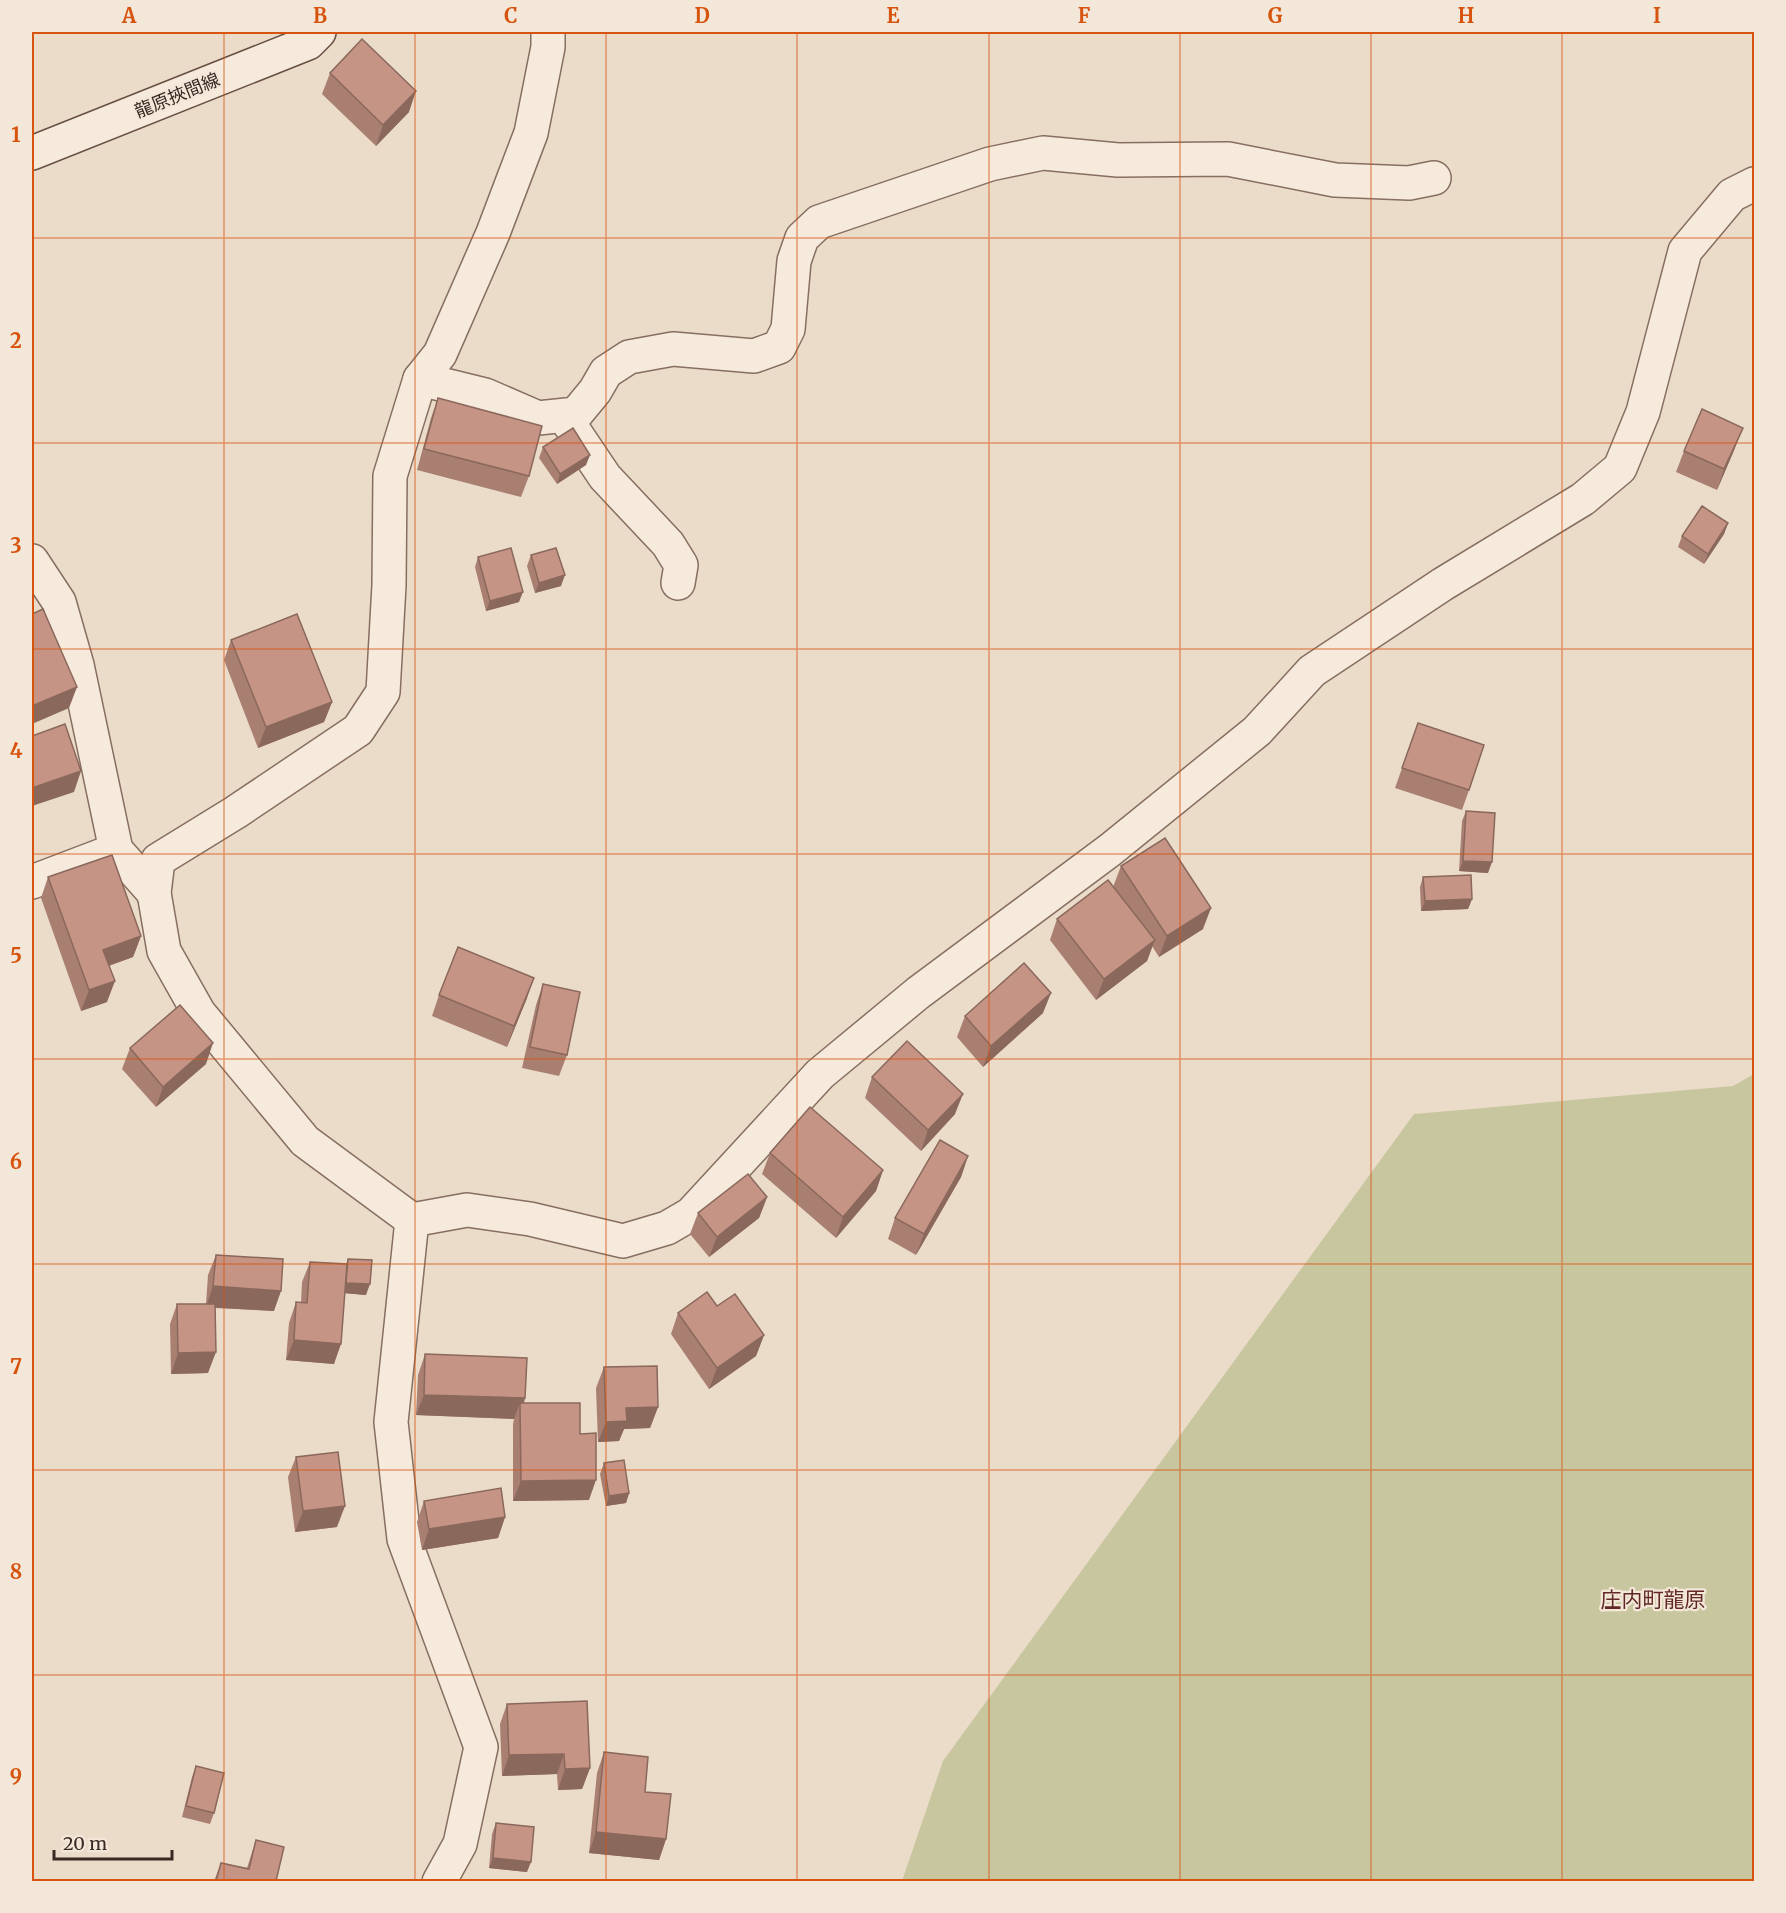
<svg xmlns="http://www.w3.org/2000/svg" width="1786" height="1913" font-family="Merriweather,'Noto Sans JP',serif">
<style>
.green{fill:#c8c69f}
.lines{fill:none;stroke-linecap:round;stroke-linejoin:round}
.minor-casing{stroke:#866e60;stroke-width:36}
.secondary-casing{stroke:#684f43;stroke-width:36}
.minor{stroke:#f6eadd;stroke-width:33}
.secondary{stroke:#f6eadd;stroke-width:33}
.wall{fill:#a97f72}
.shaded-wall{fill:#8a685c}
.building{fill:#c59484;stroke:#8a685c;stroke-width:1.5}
.grid{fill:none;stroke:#d6540e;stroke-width:1.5;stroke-opacity:0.55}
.labels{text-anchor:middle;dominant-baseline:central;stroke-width:4.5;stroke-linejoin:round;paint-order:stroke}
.street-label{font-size:18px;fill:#382922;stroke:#f3e7d9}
.quarter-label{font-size:21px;fill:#612826;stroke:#f3e7d9}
.neatline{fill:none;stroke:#d6540e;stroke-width:2}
.grid-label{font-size:20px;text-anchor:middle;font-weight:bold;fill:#d6540e}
</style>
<rect width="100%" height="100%" fill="#ebdcca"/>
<path class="green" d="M1754,1074v807h-852l41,-120 471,-647 319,-28z"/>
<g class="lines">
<defs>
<g id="minor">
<path d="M548,32v15l-17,86 -38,100 -53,121 -20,25 -30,97 -1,109 -6,107 -25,38 -122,82 -78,48 -4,33 10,58 35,62 106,128 107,79 55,-10 63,9 93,22 44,-13 24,-14 129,-140 98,-81 192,-143 147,-119 55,-60 131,-87 140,-85 37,-31 23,-56 42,-161 47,-56 22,-11"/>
<path d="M420,379l65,16 53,23 38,-4 19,-23 11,-19 23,-15 44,-8 81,7 25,-9 9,-18 6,-68 8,-23 17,-16 171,-58 53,-11 75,7 110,-1 107,21 74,3 25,-5"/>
<path d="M566,419l39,58 63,67 13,21 -3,18"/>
<path d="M32,561l27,41 18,63 39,185 38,43"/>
<path d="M32,882l84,-32"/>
<path d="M412,1220l-21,202 13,117 77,208 -21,97 -21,38"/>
</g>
<path id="secondary" d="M32,153l276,-110 11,-11"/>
</defs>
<use href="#minor" class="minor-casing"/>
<use href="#secondary" class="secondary-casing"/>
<use href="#minor" class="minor"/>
<use href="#secondary" class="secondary"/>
</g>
<g class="wall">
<path d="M330,73l79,39 -33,34 -54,-52z"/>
<path d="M438,398l91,78 -8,21 -104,-27 14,-52z"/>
<path d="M543,447l43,18 -29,19 -18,-26z"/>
<path d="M1735,448l-18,42 -41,-18 8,-21z"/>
<path d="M1728,523l-4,11 -20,30 -26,-17 4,-11z"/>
<path d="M531,555l30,31 -26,7 -8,-27z"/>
<path d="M478,557l41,45 -33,9 -11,-44z"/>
<path d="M231,640l101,62 -8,20 -66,26 -34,-88z"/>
<path d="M1418,723l51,67 -7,20 -67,-22z"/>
<path d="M1466,811l22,62 -29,-2 3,-50z"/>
<path d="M1121,866l82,63 -44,28 -7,-11 -5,15 -51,39 -46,-60 7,-21 56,-32z"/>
<path d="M48,877l93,59 -8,21 -24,9 -2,36 -26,9 -40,-113z"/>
<path d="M1423,877l49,22 -4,10 -47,2 -1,-24z"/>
<path d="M543,984l24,71 -8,21 -37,-8 14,-63z"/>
<path d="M439,995l88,3 -20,49 -75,-31z"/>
<path d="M1043,1013l-60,54 -26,-30 8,-21z"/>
<path d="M130,1048l76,16 -50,43 -34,-38z"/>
<path d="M872,1077l83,37 -34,37 -56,-53z"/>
<path d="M770,1153l113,17 -7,21 -40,47 -74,-64z"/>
<path d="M968,1156l-7,21 -45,78 -28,-16 7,-21z"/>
<path d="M767,1197l-8,21 -50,39 -19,-23 8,-21z"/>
<path d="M216,1255l58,56 -59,-3 -7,65 -37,1 -1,-50 7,-20h29l2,-29z"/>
<path d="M348,1259l18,36 -21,-2 -11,71 -48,-4 3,-37 7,-21 5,1 1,-21 8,-20 36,2z"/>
<path d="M717,1306l47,29 -8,21 -47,33 -38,-55 7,-21z"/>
<path d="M425,1354l100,44 -1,5 56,31 9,66 -76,1v-77l1,-5 -98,-4 2,-40z"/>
<path d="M604,1367l54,40 -8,21 -26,1 -5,12 -21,1 -2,-54z"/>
<path d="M296,1457l41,70 -42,5 -7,-55z"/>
<path d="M604,1463l25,30 -3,10 -20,3 -6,-32z"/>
<path d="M424,1501l81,16 -7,21 -76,12 -5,-28z"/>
<path d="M507,1704l83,64 -8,21 -24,1 -1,-16 -55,2 -2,-52z"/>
<path d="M604,1752l41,40 21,47 -7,21 -70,-7 8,-80z"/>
<path d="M196,1766l18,47 -4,11 -28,-7 10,-40z"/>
<path d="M496,1823l31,49 -38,-4 3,-34z"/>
<path d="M256,1840l20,41h-62l7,-18 26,5z"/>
</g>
<g class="shaded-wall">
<path d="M416,91l-7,21 -33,34 7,-21z"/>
<path d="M1743,428l-8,20 -18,42 7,-21z"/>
<path d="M590,455l-4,10 -29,19 3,-10z"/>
<path d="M1728,523l-4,11 -20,30 4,-10z"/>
<path d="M565,575l-4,11 -26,7 4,-10z"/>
<path d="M523,592l-4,10 -33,9 4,-10z"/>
<path d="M77,687l-8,21 -37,16v-18z"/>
<path d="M332,702l-8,20 -66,26 8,-21z"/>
<path d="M81,771l-7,21 -42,14v-18z"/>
<path d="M1463,861l29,1 -4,11 -29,-2z"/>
<path d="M1472,899l-4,10 -47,2 4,-10z"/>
<path d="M1211,908l-8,21 -44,28 8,-21z"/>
<path d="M141,936l-8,21 -37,13 7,-20z"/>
<path d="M1155,940l-8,21 -51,39 8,-21z"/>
<path d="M534,978l-7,20 -20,49 7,-21z"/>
<path d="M115,981l-8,21 -26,9 8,-21z"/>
<path d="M1051,993l-8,20 -60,54 8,-21z"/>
<path d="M213,1043l-7,21 -50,43 7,-20z"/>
<path d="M963,1094l-8,20 -34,37 7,-21z"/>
<path d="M968,1156l-7,21 -45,78 8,-21z"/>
<path d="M883,1170l-7,21 -40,47 7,-21z"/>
<path d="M767,1197l-8,21 -50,39 8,-20z"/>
<path d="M346,1283l24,1 -4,11 -24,-2z"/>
<path d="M213,1286l68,5 -7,20 -68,-4z"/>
<path d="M764,1335l-8,21 -47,33 8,-21z"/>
<path d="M294,1340l47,4 -7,20 -48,-4z"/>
<path d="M216,1352l-8,21 -37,1 7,-21z"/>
<path d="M424,1395l101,3 -5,15v-10l-6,16 -98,-4z"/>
<path d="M658,1407l-8,21 -26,1 -5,12 -21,1 8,-20 20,-14z"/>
<path d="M596,1480l-7,20 -76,1 8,-20z"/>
<path d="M629,1493l-3,10 -20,3 3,-10z"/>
<path d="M345,1506l-8,21 -42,5 8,-21z"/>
<path d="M505,1517l-7,21 -76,12 7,-21z"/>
<path d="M564,1754l-7,20 -55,2 7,-21z"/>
<path d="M590,1768l-8,21 -24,1 7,-21z"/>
<path d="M596,1832l70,7 -7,21 -70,-7z"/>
<path d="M493,1858l38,4 -4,10 -38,-4z"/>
</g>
<g class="building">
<path d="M362,39l54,52 -33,34 -53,-52z"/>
<path d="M438,398l104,28 -13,50 -105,-27z"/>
<path d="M1702,409l41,19 -19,41 -40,-18z"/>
<path d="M573,428l17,27 -30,19 -17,-27z"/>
<path d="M1702,506l26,17 -20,31 -26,-18z"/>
<path d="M511,548l12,44 -33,9 -12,-44z"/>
<path d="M556,548l9,27 -26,8 -8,-28z"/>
<path d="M43,609l34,78 -45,19v-92z"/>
<path d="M297,614l35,88 -66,25 -35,-87z"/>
<path d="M1418,723l66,22 -15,45 -67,-22z"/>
<path d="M65,724l16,47 -49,17v-52z"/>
<path d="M1466,811l29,2 -3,49 -29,-1z"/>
<path d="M1165,838l46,70 -44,28 -46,-70z"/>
<path d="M112,855l29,81 -38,14 12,31 -26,9 -41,-113z"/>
<path d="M1471,875l1,24 -47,2 -2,-24z"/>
<path d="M1108,880l47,60 -51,39 -47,-60z"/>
<path d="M458,947l76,31 -20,48 -75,-31z"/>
<path d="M1024,963l27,30 -60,53 -26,-30z"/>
<path d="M543,984l37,8 -13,63 -37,-8z"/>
<path d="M180,1005l33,38 -50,44 -33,-39z"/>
<path d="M907,1041l56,53 -35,36 -56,-53z"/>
<path d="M810,1107l73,63 -40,47 -73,-64z"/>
<path d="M940,1140l28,16 -44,78 -29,-16z"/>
<path d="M748,1174l19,23 -50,40 -19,-24z"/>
<path d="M216,1255l67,4 -2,32 -68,-5z"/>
<path d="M348,1259l24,1 -2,24 -24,-1z"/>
<path d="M310,1262l37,2 -6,80 -47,-4 2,-38 11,1z"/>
<path d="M707,1292l10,14 18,-12 29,41 -47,33 -39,-55z"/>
<path d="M177,1304h38l1,48 -38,1z"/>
<path d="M425,1354l102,4 -2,40 -101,-3z"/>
<path d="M657,1366l1,41 -32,1 1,13 -21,1 -2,-55z"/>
<path d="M520,1403h60v31l16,-1v47l-75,1z"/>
<path d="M338,1452l7,54 -42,5 -7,-54z"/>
<path d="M624,1460l5,33 -20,3 -5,-33z"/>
<path d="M501,1488l4,29 -76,12 -5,-28z"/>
<path d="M587,1701l3,67 -25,1 -1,-15 -55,1 -2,-51z"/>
<path d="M604,1752l44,5 -3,35 26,2 -5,45 -70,-7z"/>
<path d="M196,1766l28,7 -10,40 -28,-7z"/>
<path d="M496,1823l38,4 -3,35 -38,-4z"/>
<path d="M256,1840l28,7 -8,34h-60l5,-18 28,6z"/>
</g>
<path class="grid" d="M224,32v1850M415,32v1850M606,32v1850M797,32v1850M989,32v1850M1180,32v1850M1371,32v1850M1562,32v1850M32,238h1722M32,443h1722M32,649h1722M32,854h1722M32,1059h1722M32,1264h1722M32,1470h1722M32,1675h1722"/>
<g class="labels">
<g class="street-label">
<text transform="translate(177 95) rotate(-22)">龍原挾間線</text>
</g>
<g class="quarter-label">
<text x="1653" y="1599">庄内町龍原</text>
</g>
</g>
<rect width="1786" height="1913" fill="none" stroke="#f3e7d9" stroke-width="66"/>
<path d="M54 1850v9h118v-9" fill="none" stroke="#382922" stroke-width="3"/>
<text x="63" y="1850" font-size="18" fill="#382922" stroke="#f3e7d9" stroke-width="4.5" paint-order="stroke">20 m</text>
<rect x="33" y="33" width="1720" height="1847" class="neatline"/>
<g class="grid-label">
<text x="129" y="23">A</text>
<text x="320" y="23">B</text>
<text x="511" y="23">C</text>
<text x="702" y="23">D</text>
<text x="893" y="23">E</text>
<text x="1084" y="23">F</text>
<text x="1275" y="23">G</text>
<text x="1466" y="23">H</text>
<text x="1657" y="23">I</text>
<text x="16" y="142">1</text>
<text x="16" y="348">2</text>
<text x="16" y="553">3</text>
<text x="16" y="758">4</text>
<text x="16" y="963">5</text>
<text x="16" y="1169">6</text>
<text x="16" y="1374">7</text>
<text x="16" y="1579">8</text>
<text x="16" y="1784">9</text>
</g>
</svg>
